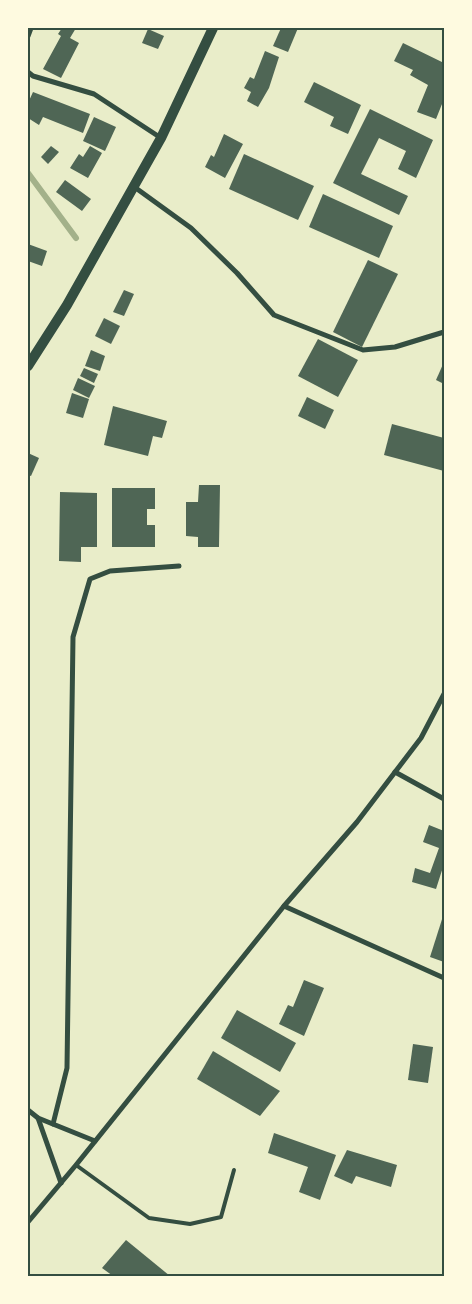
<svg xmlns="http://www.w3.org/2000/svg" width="472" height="1304" font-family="'Zilla Slab',serif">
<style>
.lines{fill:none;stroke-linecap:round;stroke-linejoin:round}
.stream{stroke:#a3b18a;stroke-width:6}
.building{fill:#4f6655}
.service{stroke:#344e41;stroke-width:4}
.minor{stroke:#344e41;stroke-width:5}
.secondary{stroke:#344e41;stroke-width:10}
.neatline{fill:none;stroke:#344e41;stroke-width:2}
</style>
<rect width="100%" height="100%" fill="#e9edc9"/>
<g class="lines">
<path class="stream" d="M28,173l48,65"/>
</g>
<g class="building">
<path d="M62,28h14l-6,10 9,5 -18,35 -18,-9 18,-33 -3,-2z"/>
<path d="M281,28h17l-10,24 -15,-6z"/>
<path d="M148,29l16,7 -6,13 -16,-6z"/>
<path d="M403,43l41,20v36l-8,20 -19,-7 11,-27 -18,-10 3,-5 -19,-9z"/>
<path d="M265,51l14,6 -10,31 -11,19 -11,-6 4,-9 -7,-4 6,-11 4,2z"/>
<path d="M314,82l47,23 -13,29 -18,-8 4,-9 -30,-15z"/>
<path d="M33,92l57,22 -7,19 -40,-16 -4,8 -11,-7v-15z"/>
<path d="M370,109l63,31 -17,38 -18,-9 8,-18 -27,-13 -18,36 47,22 -9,19 -66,-32z"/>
<path d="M94,117l22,10 -11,24 -22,-10z"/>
<path d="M224,134l19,10 -18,34 -20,-11 6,-12 3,2z"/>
<path d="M51,146l8,6 -11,12 -7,-7z"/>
<path d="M90,146l12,7 -14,25 -18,-10 9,-14 4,3z"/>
<path d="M244,154l70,32 -16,34 -69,-31z"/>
<path d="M65,180l26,19 -9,12 -26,-19z"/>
<path d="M323,194l70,32 -14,32 -70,-31z"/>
<path d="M28,244l19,7 -5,15 -14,-5z"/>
<path d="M368,260l30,14 -36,73 -29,-15z"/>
<path d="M124,290l10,4 -10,22 -11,-4z"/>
<path d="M104,318l16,8 -9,18 -16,-8z"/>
<path d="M318,339l40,21 -20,37 -40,-21z"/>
<path d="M91,350l14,6 -5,15 -15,-5z"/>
<path d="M444,362v22l-8,-4z"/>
<path d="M84,368l14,6 -4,9 -14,-7z"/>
<path d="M78,378l17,8 -6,12 -16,-8z"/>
<path d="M72,393l17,6 -6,19 -17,-5z"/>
<path d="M307,397l27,13 -9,19 -27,-13z"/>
<path d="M113,406l54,15 -5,17 -9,-2 -5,20 -44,-11z"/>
<path d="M392,424l52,14v33l-60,-16z"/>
<path d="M28,453l11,5 -8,18 -3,-1z"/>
<path d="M199,485h21l-1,62h-21v-10l-12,-1v-34h12z"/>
<path d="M112,488h43v21h-8v16h8v22h-43z"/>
<path d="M60,492l37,1v54h-16v15l-22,-1z"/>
<path d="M429,825l15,6v33l-8,25 -24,-7 3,-14 15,5 9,-25 -16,-6z"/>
<path d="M444,913v49l-14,-5z"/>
<path d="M304,980l20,8 -20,48 -25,-12 9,-19 5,2z"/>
<path d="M237,1010l59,33 -16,29 -59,-34z"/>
<path d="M413,1044l20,3 -5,36 -20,-3z"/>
<path d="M213,1051l67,40 -20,25 -63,-37z"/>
<path d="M274,1133l62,22 -16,45 -21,-8 9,-25 -40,-14z"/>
<path d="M347,1150l50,15 -6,22 -35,-11 -4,8 -18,-8z"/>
<path d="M126,1240l44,36h-57l-11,-8z"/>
</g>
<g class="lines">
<path class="service" d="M76,1165l73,53 41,6 31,-7 13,-47"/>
<g class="minor">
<path d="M28,36l3,-8"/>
<path d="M28,72l5,4 61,18 67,44"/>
<path d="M133,186l58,42 46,45 37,42 89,35 32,-3 49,-15"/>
<path d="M395,772l49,27"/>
<path d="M284,906l160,72"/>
<path d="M28,1110l10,8 57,23"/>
<path d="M38,1118l23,65"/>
<path d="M53,1124l14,-56 6,-431 17,-58 20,-8 69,-5"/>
<path d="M28,1222l48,-57 208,-259 73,-84 64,-84 23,-44"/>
</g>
<path class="secondary" d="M28,366l39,-61 94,-167 52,-110"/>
</g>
<rect width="472" height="1304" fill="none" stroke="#fefae0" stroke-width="58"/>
<rect x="29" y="29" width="414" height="1246" class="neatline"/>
</svg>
